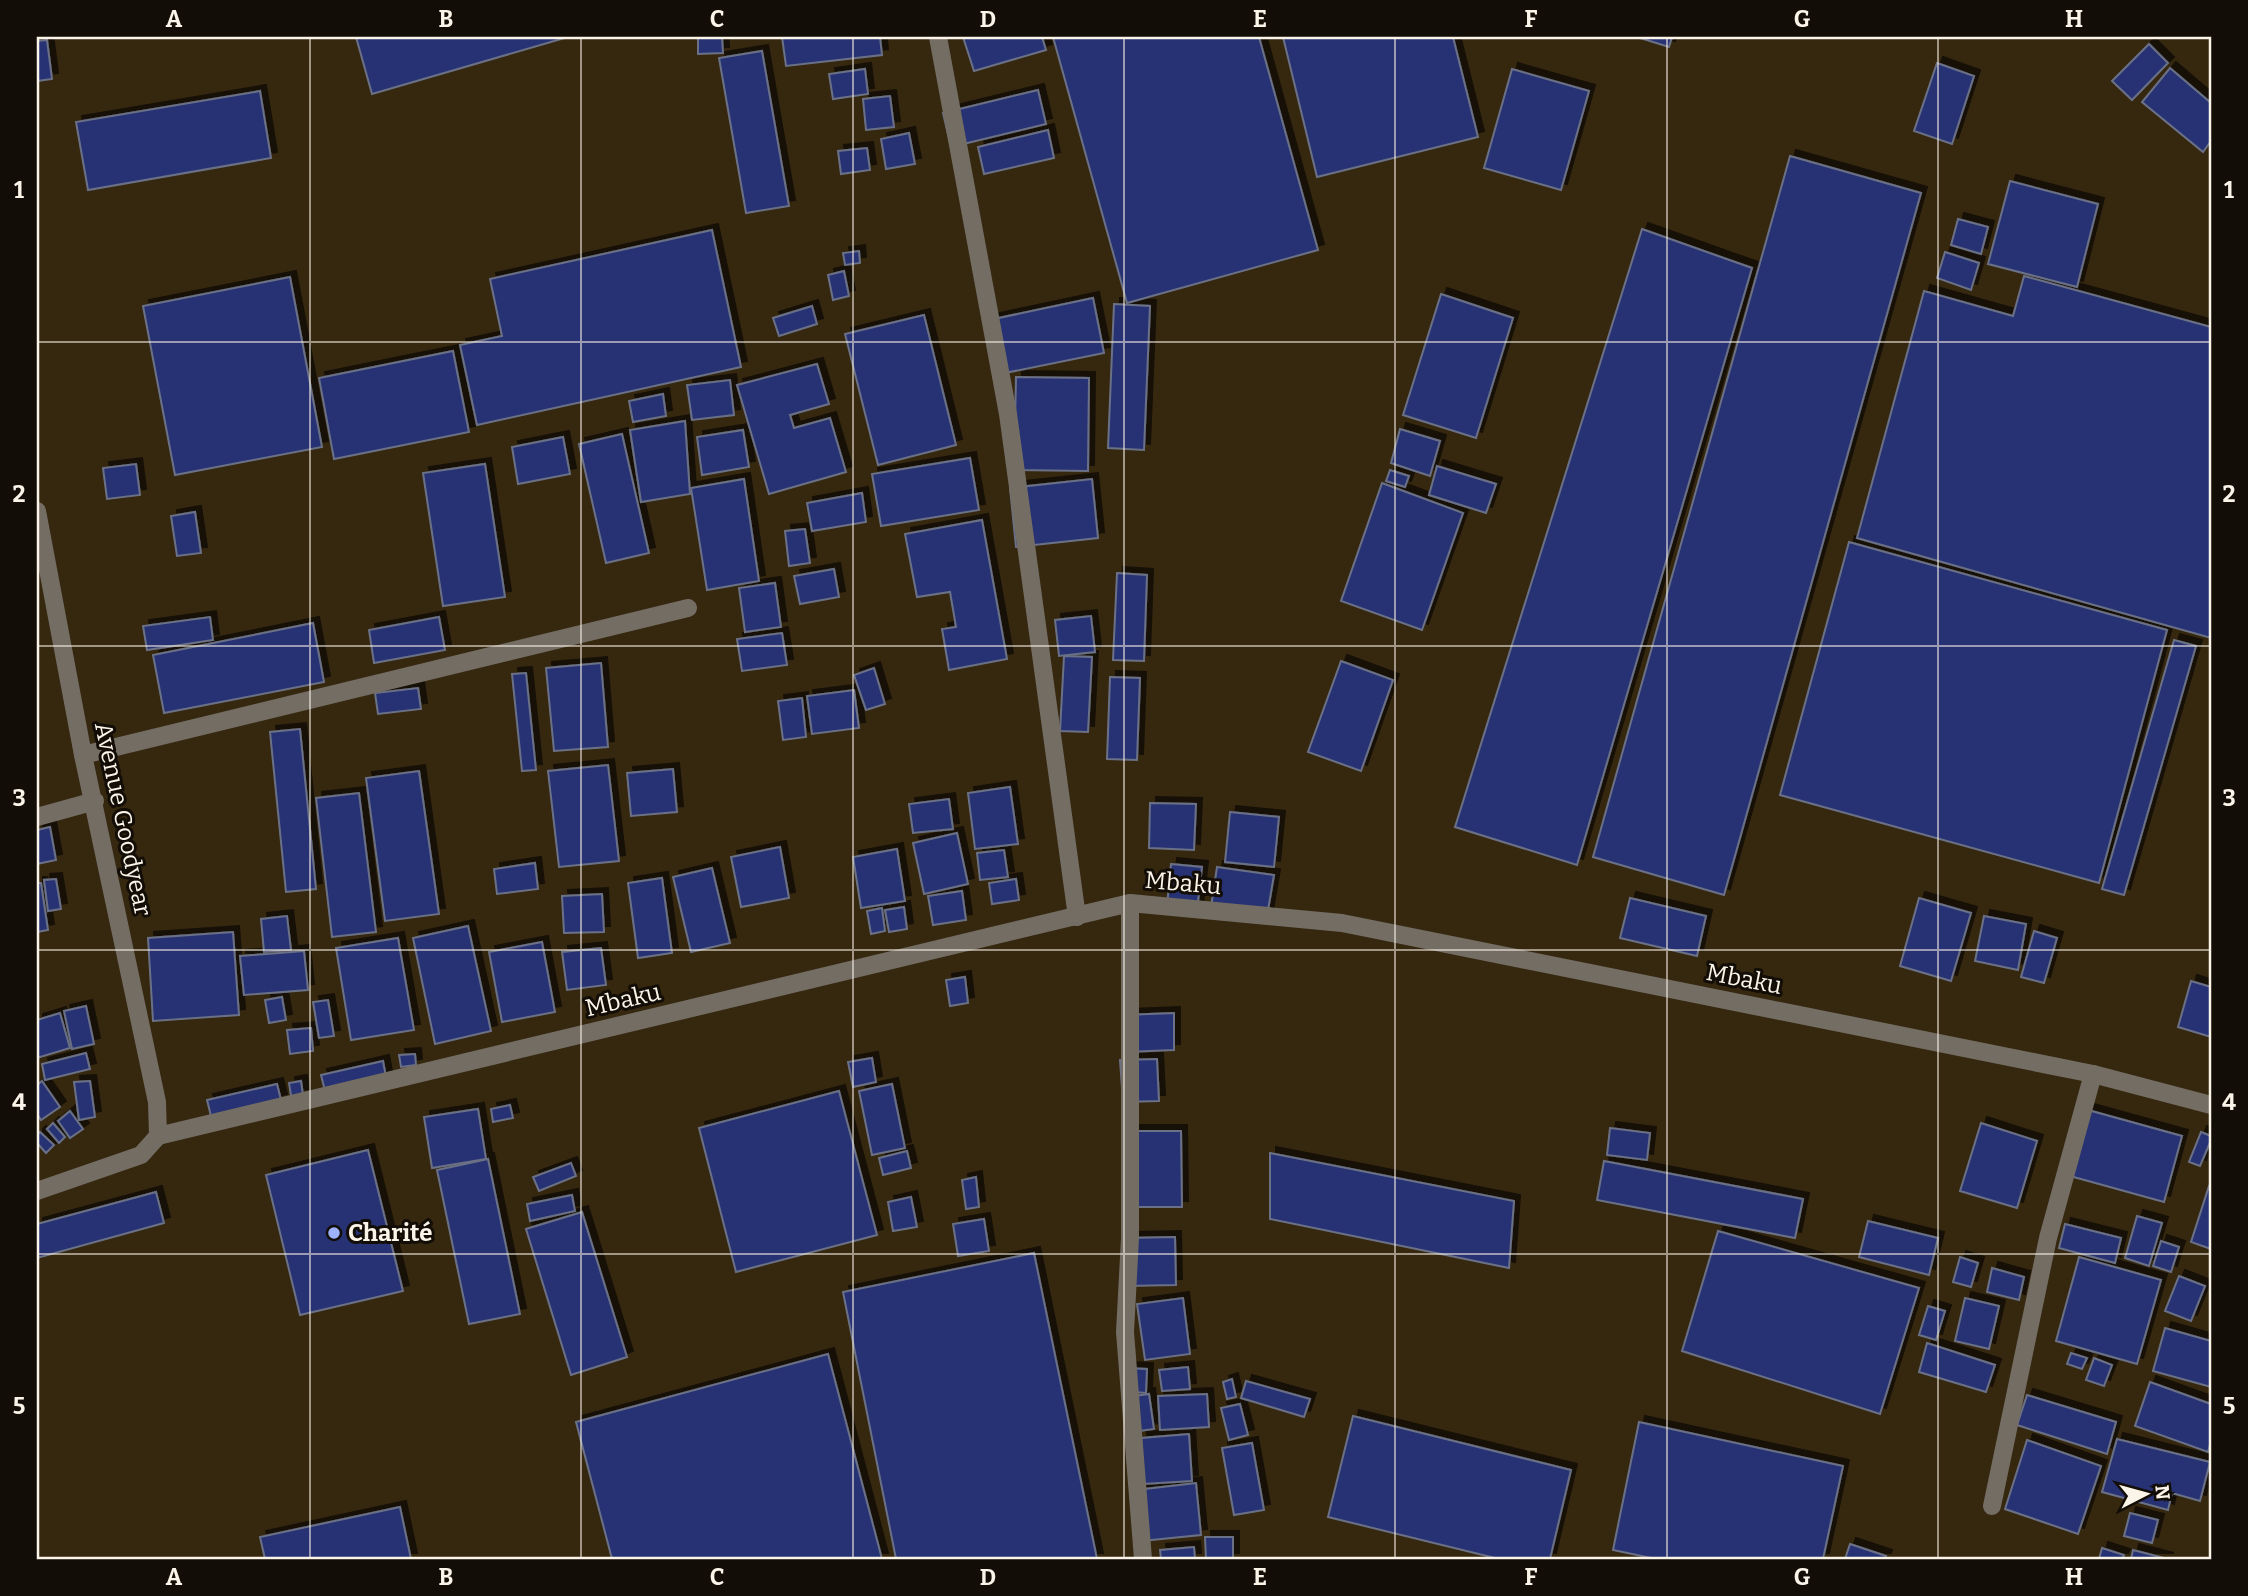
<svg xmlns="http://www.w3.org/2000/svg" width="2248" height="1596" font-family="Bitter,serif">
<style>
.built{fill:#36270f}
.building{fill:#283373;stroke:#6b7186;stroke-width:2;filter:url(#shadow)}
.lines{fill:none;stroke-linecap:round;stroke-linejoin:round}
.minor{stroke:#736d64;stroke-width:18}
.grid{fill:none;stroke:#fbf4e9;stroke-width:2;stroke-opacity:0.55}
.poi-dot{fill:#9fb3fd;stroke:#120d06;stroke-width:2.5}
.labels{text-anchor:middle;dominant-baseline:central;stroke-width:6;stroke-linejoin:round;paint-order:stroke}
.street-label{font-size:24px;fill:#fbf4e9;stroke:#120d06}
.poi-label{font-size:24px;font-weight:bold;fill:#fbf4e9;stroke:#120d06;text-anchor:start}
.neatline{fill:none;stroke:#fbf4e9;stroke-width:2.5}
.grid-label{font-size:23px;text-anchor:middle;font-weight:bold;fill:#fbf4e9}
</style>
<defs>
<filter id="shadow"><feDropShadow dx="6" dy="-6" stdDeviation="0" flood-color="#0009"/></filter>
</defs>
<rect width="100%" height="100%" fill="#2d2311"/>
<rect class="built" x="37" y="37" width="2174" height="1522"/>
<g class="building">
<path d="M356,37h212l-196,57z"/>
<path d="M698,37h24l1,16 -25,1z"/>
<path d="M782,37h98l2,18 -96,11z"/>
<path d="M963,37h79l4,13 -72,21z"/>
<path d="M1053,37h206l59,213 -191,53z"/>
<path d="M1283,37h170l25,100 -161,40z"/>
<path d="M1637,37h35l-3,10z"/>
<path d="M47,40l5,39 -15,2v-40z"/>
<path d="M2149,44l19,19 -36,37 -20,-19z"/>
<path d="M762,51l27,155 -43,7 -27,-155z"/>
<path d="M1937,63l37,13 -22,68 -38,-13z"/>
<path d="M2170,68l41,35v38l-8,11 -61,-50z"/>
<path d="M865,69l3,25 -35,5 -4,-25z"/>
<path d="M1512,69l77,22 -28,99 -77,-22z"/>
<path d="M1038,90l8,34 -95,23 -8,-34z"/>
<path d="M260,91l11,67 -183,32 -12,-68z"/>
<path d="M890,96l4,31 -28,3 -3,-31z"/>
<path d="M1048,130l6,28 -70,16 -6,-27z"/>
<path d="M909,133l6,31 -29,5 -5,-30z"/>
<path d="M867,148l3,22 -29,4 -3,-23z"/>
<path d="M1790,156l131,37 -197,702 -131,-38z"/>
<path d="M2010,181l88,23 -21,83 -89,-23z"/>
<path d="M1958,219l30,8 -7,27 -30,-9z"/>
<path d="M1642,229l110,39 -175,597 -122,-38z"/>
<path d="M712,230l29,137 -264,58 -17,-80 42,-9 -12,-57z"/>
<path d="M859,251l1,12 -15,2 -2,-12z"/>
<path d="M1945,252l34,11 -8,27 -34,-12z"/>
<path d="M844,271l5,25 -16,4 -5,-25z"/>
<path d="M2024,276l187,51v311l-354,-100 67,-247 89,25z"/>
<path d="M290,277l32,170 -147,28 -32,-169z"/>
<path d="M1441,294l72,24 -37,120 -73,-23z"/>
<path d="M1093,298l11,55 -104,21 -11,-54z"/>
<path d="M1114,304l36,2 -6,144 -36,-2z"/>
<path d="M812,306l5,18 -38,12 -6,-18z"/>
<path d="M924,315l32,130 -78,20 -33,-131z"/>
<path d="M453,351l16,81 -135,27 -15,-81z"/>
<path d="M817,364l12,40 -39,11 4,13 36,-10 16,54 -77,22 -32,-109z"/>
<path d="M1016,377l73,1 -1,93 -74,-1z"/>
<path d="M730,380l4,35 -42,5 -5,-35z"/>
<path d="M663,394l3,22 -33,6 -4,-21z"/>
<path d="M685,421l5,73 -49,8 -11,-72z"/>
<path d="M1400,429l40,12 -10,35 -39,-13z"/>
<path d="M743,430l6,37 -47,8 -5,-38z"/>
<path d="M622,434l27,119 -43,10 -27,-119z"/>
<path d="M563,437l7,37 -52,10 -6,-37z"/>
<path d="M970,458l9,52 -98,16 -9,-52z"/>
<path d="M136,464l4,31 -33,4 -4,-31z"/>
<path d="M485,464l20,133 -62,9 -20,-133z"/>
<path d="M1437,466l59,18 -10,29 -57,-18z"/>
<path d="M1390,470l19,6 -4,11 -19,-6z"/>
<path d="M744,479l15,102 -52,9 -16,-102z"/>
<path d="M1092,479l6,59 -82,9 -6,-59z"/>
<path d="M1382,483l81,30 -41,117 -81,-29z"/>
<path d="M862,493l4,29 -54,9 -5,-28z"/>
<path d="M195,512l6,41 -24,3 -6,-40z"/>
<path d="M982,520l25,139 -58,11 -7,-41 14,-2 -6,-35 -33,5 -12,-63z"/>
<path d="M805,529l5,34 -21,3 -4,-35z"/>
<path d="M1849,542l318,88 -68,253 -319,-88z"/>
<path d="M834,569l5,28 -39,7 -6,-28z"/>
<path d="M1117,573l30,2 -3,86 -31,-1z"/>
<path d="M775,583l6,44 -36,5 -6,-44z"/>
<path d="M1091,616l4,36 -36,4 -4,-36z"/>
<path d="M210,617l3,23 -66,10 -4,-24z"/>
<path d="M439,617l6,33 -71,13 -5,-33z"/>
<path d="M313,623l11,59 -160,31 -11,-58z"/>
<path d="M782,633l5,32 -45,6 -5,-32z"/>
<path d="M2174,640l22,6 -72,249 -22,-6z"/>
<path d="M1064,656l28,1 -4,75 -28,-1z"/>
<path d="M1341,661l52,19 -32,91 -53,-19z"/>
<path d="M601,663l7,84 -54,4 -8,-83z"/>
<path d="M874,668l11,36 -19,6 -12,-35z"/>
<path d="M526,673l10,97 -14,1 -10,-97z"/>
<path d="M1110,677l30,1 -3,82 -30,-1z"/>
<path d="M418,688l3,21 -43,5 -3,-21z"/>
<path d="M854,690l5,38 -47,6 -5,-38z"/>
<path d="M802,698l4,39 -23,3 -5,-39z"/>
<path d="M300,729l16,160 -30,3 -16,-160z"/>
<path d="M608,765l11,96 -60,6 -11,-96z"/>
<path d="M673,769l4,43 -46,4 -4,-43z"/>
<path d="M419,771l20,143 -54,7 -19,-143z"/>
<path d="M1010,787l8,57 -43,5 -7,-56z"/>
<path d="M359,793l17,139 -44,5 -16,-139z"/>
<path d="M949,799l4,30 -40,4 -4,-29z"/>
<path d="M1150,803l46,1 -2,46 -45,-2z"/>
<path d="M1230,812l49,5 -5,50 -49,-5z"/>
<path d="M50,827l6,33 -19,4v-34z"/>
<path d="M957,833l11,51 -44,10 -11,-51z"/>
<path d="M780,847l9,51 -48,9 -10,-50z"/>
<path d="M897,849l8,52 -44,7 -8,-51z"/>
<path d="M1004,850l4,27 -28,3 -3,-27z"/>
<path d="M535,863l3,26 -41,5 -3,-25z"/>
<path d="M1171,864l31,3 -5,43 -30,-4z"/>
<path d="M1217,867l57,8 -7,41 -56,-9z"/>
<path d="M712,868l18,75 -39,9 -18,-75z"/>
<path d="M662,878l10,75 -34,5 -10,-75z"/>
<path d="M56,879l5,30 -13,2 -4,-31z"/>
<path d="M1016,879l3,21 -27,4 -3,-21z"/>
<path d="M37,883h4l7,47 -11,2z"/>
<path d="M962,891l4,29 -33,5 -5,-29z"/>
<path d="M602,894l2,38 -40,1 -2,-37z"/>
<path d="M1630,898l76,18 -9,40 -77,-18z"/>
<path d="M1919,898l52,15 -20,68 -51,-15z"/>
<path d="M904,907l3,22 -18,3 -4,-22z"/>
<path d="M882,908l3,23 -14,3 -4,-23z"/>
<path d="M287,916l4,34 -27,2 -3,-33z"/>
<path d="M1984,916l42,8 -8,46 -43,-9z"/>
<path d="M468,926l23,105 -56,13 -22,-106z"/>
<path d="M2034,931l23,7 -13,45 -23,-6z"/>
<path d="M233,932l6,83 -86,6 -5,-83z"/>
<path d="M398,938l16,92 -63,10 -15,-92z"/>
<path d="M542,942l13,70 -53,10 -13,-70z"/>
<path d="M601,948l5,37 -39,5 -5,-38z"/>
<path d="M304,951l4,39 -64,5 -4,-39z"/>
<path d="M965,977l3,26 -18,3 -4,-26z"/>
<path d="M2191,981l20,6v50l-33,-10z"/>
<path d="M282,997l4,23 -17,3 -4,-23z"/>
<path d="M328,1000l6,36 -15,2 -6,-36z"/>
<path d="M86,1006l8,38 -22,5 -8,-38z"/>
<path d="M60,1013l10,35 -33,10v-38z"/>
<path d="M1174,1013v37l-49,2 -1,-37z"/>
<path d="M311,1028l2,23 -23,3 -3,-24z"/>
<path d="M86,1053l4,16 -45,11 -3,-16z"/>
<path d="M415,1054l1,11 -15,2 -2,-12z"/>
<path d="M872,1058l4,24 -23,5 -5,-25z"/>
<path d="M1157,1059l2,42 -36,1 -3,-42z"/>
<path d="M383,1061l3,16 -61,14 -4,-16z"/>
<path d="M42,1081l18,26 -19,13 -4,-6v-29z"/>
<path d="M90,1081l5,36 -16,3 -5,-38z"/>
<path d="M301,1081l2,14 -12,1 -2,-13z"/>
<path d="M277,1084l4,16 -70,16 -4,-16z"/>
<path d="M892,1084l13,64 -33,7 -13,-64z"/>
<path d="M839,1091l38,144 -141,37 -37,-144z"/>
<path d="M510,1105l3,13 -20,4 -2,-13z"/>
<path d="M478,1109l8,50 -54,9 -8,-51z"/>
<path d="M2088,1110l94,26 -18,66 -94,-26z"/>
<path d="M70,1111l13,18 -13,9 -12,-17z"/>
<path d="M53,1123l12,14 -6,6 -12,-14z"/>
<path d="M1981,1123l56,18 -20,67 -57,-17z"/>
<path d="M1610,1128l40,5 -3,27 -40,-5z"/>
<path d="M1134,1131h47l1,76h-48z"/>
<path d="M40,1132l14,13 -8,8 -9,-10v-8z"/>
<path d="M2201,1132l10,4v4l-11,26 -11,-4z"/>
<path d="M368,1150l35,141 -103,24 -34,-140z"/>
<path d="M907,1151l4,17 -28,7 -4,-17z"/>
<path d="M1270,1153l244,48 -5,67 -239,-49z"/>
<path d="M488,1159l32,155 -51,10 -32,-154z"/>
<path d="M1604,1161l199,38 -8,39 -198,-38z"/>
<path d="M571,1163l5,13 -37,15 -6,-14z"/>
<path d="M976,1177l3,30 -13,2 -4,-29z"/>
<path d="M2209,1186l2,1v62l-20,-7z"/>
<path d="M156,1192l8,31 -127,35v-34z"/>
<path d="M572,1195l3,16 -45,10 -3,-17z"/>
<path d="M911,1197l6,30 -24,4 -5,-29z"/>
<path d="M582,1212l45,145 -56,18 -45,-146z"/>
<path d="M2137,1216l25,7 -13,43 -24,-8z"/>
<path d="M984,1219l5,32 -31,5 -5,-32z"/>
<path d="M1868,1221l70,17 -9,37 -70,-18z"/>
<path d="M2065,1224l56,14 -6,25 -56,-15z"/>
<path d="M1718,1231l201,57 -39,126 -198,-63z"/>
<path d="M1175,1237l1,48 -50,1 -1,-48z"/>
<path d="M2161,1241l18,6 -8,25 -18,-6z"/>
<path d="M1034,1253l63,306h-201l-53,-267z"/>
<path d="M1960,1257l18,6 -7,24 -18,-5z"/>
<path d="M2079,1257l82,23 -24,84 -81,-23z"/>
<path d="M1992,1268l32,9 -5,23 -32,-8z"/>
<path d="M2179,1276l26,10 -14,35 -26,-10z"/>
<path d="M1183,1298l7,56 -45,6 -8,-56z"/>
<path d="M1965,1298l34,8 -10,43 -34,-8z"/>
<path d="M1928,1306l17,5 -9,29 -17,-5z"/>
<path d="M2165,1328l46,13v46l-58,-16z"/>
<path d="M1927,1343l68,22 -9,27 -67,-20z"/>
<path d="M2071,1353l16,5 -5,11 -15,-5z"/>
<path d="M828,1354l54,205h-270l-36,-137z"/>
<path d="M2094,1358l18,7 -8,21 -18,-6z"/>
<path d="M1188,1367l2,22 -28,2 -3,-21z"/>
<path d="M1123,1368l24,1 -1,24 -24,-2z"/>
<path d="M1232,1379l4,18 -9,2 -4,-17z"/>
<path d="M1246,1381l64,18 -6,18 -63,-19z"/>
<path d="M2150,1382l61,22v37l-3,11 -73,-26z"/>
<path d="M1149,1394l5,35 -22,3 -5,-35z"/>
<path d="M1207,1394l2,33 -49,3 -2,-34z"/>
<path d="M2027,1395l89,27 -9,32 -90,-29z"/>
<path d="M1240,1404l8,31 -19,5 -8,-32z"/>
<path d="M1353,1416l218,54 -21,89h-51l-171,-42z"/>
<path d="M1639,1422l204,44 -20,93h-167l-43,-9z"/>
<path d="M1189,1434l3,47 -49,3 -2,-46z"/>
<path d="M2117,1439l93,23 -10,39 -28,-8 -4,17 -66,-18z"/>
<path d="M2027,1440l74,26 -23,68 -73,-25z"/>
<path d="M1252,1443l12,67 -30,5 -12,-67z"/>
<path d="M1196,1483l5,52 -59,6 -6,-51z"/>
<path d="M400,1507l11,52h-146l-5,-22z"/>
<path d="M2130,1513l28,7 -6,23 -28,-7z"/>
<path d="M1205,1537h28v22h-27z"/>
<path d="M1850,1544l36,12 -1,3h-40z"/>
<path d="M1194,1547l1,12h-34l-1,-9z"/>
<path d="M2102,1548l22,7 -2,4h-23z"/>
<path d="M2133,1550l35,9h-37z"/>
</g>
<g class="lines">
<g class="minor">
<path d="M938,37l70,377 69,503"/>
<path d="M37,511l46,244 74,347 1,34"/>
<path d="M83,755l605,-147"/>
<path d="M37,817l58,-16"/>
<path d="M1130,903v335l-5,94 18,227"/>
<path d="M158,1136l972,-233 212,20 751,151 118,31"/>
<path d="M37,1191l104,-36 17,-19"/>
<path d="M1992,1506l56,-268 45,-164"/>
</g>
</g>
<path class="grid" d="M310,37v1522M581,37v1522M853,37v1522M1124,37v1522M1395,37v1522M1667,37v1522M1938,37v1522M37,342h2174M37,646h2174M37,950h2174M37,1254h2174"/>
<circle class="poi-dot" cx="334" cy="1233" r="7"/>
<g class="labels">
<g class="street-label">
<text transform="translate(123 819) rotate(78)">Avenue Goodyear</text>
<text transform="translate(1183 883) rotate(5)">Mbaku</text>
<text transform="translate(1744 979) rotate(11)">Mbaku</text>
<text transform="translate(623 1000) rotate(-13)">Mbaku</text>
</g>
<g class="poi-label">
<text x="348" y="1233">Charité</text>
</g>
</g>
<rect width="2248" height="1596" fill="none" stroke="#120d06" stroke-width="77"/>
<g transform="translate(2146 1494) rotate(84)" stroke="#120d06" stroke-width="5" paint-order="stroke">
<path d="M0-5L12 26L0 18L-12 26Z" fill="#fbf4e9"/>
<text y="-10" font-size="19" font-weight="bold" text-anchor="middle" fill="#fbf4e9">N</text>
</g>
<rect x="38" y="38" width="2172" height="1520" class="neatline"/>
<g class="grid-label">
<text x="174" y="27">A</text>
<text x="446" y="27">B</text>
<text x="717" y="27">C</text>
<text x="988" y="27">D</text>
<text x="1260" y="27">E</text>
<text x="1531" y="27">F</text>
<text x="1802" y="27">G</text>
<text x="2074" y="27">H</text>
<text x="19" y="198">1</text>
<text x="2229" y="198">1</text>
<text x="19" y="502">2</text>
<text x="2229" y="502">2</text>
<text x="19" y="806">3</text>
<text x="2229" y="806">3</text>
<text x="19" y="1110">4</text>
<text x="2229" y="1110">4</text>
<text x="19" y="1414">5</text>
<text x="2229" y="1414">5</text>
<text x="174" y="1585">A</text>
<text x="446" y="1585">B</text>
<text x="717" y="1585">C</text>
<text x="988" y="1585">D</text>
<text x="1260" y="1585">E</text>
<text x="1531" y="1585">F</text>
<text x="1802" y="1585">G</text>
<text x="2074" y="1585">H</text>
</g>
</svg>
